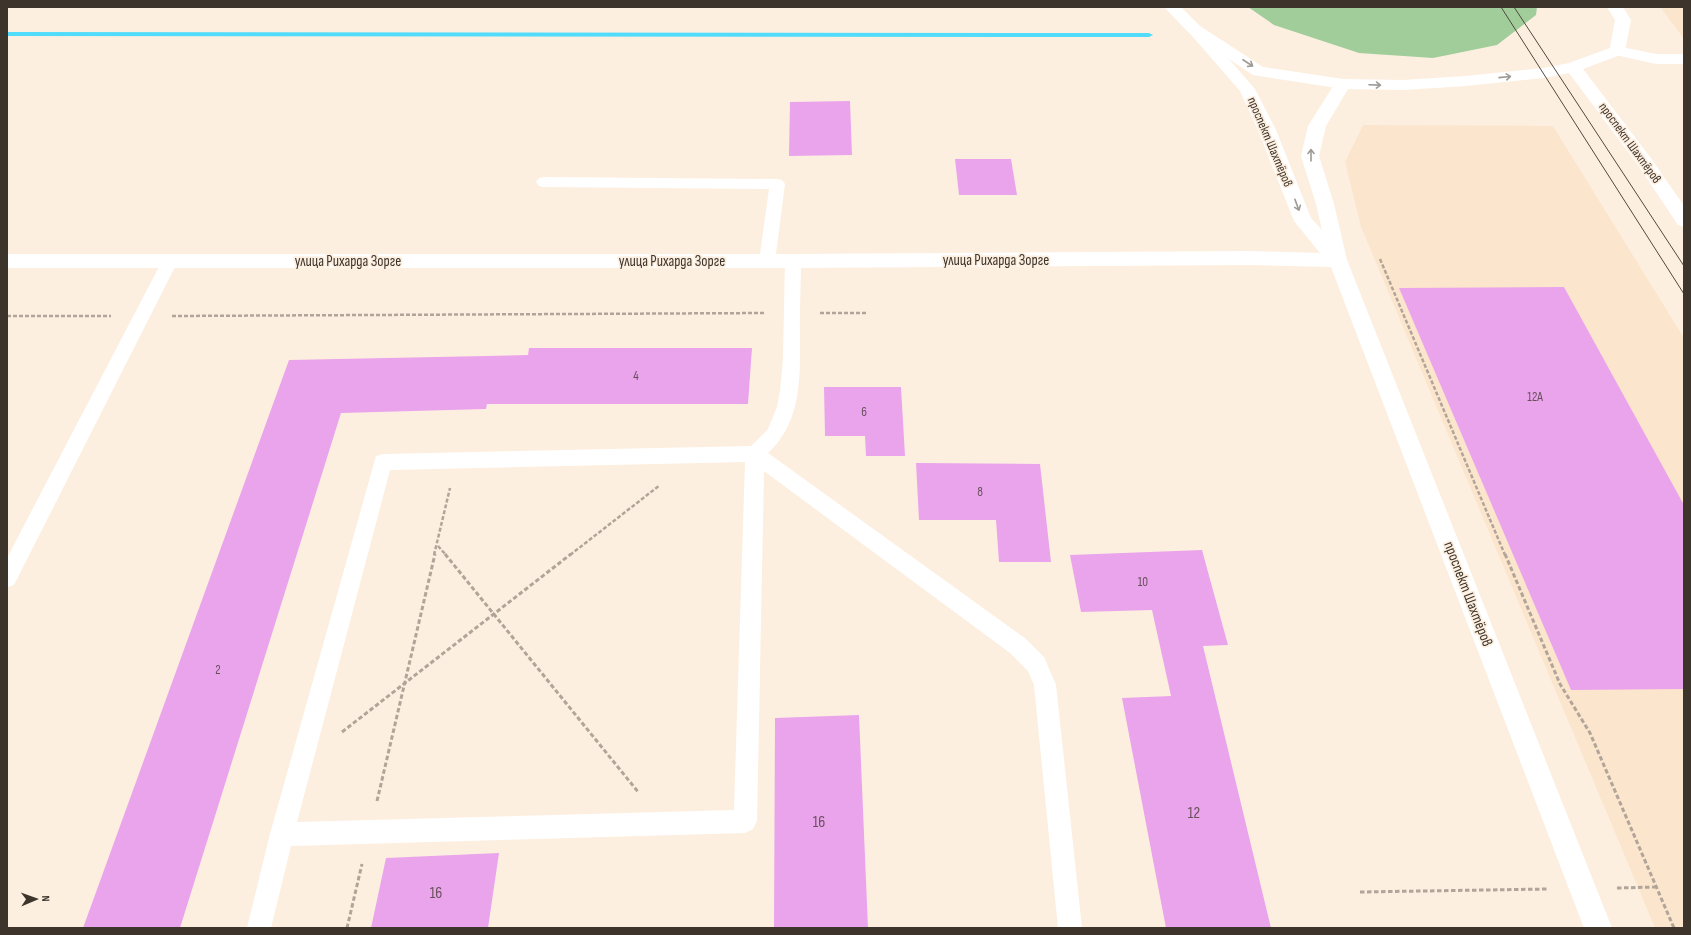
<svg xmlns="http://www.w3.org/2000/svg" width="1691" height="935" font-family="'Sofia Sans Condensed',sans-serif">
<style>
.built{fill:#fce5cd}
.green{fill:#a1cd9b}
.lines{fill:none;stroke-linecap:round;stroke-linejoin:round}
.stream{fill:#52dcfb;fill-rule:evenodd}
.building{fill:#eaa4ec}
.path-far1{stroke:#b1a599;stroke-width:2.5;stroke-dasharray:4 2;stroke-linecap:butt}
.path{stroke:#b1a599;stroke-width:3;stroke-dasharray:4.5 2.5;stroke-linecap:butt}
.service{fill:#fff;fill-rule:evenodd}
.minor{fill:#fff;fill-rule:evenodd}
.secondary{fill:#fff;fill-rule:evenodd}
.tram{stroke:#51483e;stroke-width:1}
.oneway{stroke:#9e9a95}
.labels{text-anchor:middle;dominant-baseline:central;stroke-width:3.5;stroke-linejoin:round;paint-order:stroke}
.far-street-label{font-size:13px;fill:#3d342b;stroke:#fdefe0}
.number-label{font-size:13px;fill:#68505b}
.street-label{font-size:15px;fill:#3d342b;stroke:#fdefe0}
.near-number-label{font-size:16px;fill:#68505b}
</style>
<rect width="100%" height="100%" fill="#fdefe0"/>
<g class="built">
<path d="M1660,7h24v32z"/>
<path d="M1363,125l190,1 131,212v590h-29l-294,-701 -16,-65z"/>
</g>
<path class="green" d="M1248,7h289l-1,8 -39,30 -64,13 -74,-5 -85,-28z"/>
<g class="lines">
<path class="stream" d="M7,32l1142,1 4,2 -4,2 -1142,-1z"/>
</g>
<g class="building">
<path d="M850,101l2,54 -63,1 1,-54z"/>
<path d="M955,159h56l6,36h-58z"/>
<path d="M1564,287l120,218v184l-113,1 -172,-402z"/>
<path d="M529,348h223l-4,56h-261l-1,5 -145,4 -161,515h-97l206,-568 239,-5z"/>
<path d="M824,387h77l4,69h-39l-1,-20h-40z"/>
<path d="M916,463l124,1 11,98h-52l-3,-42h-77z"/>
<path d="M1202,550l26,95 -25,1 68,282h-105l-44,-230 49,-2 -19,-86 -71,2 -11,-57z"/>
<path d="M859,715l9,213h-94l1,-210z"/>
<path d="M499,853l-11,75h-117l15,-70z"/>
</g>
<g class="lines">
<g class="path-far1">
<path d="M1380,259l125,296"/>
<path d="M820,313h46"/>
<path d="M7,316h104"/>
<path d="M172,316l593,-3"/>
<path d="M438,546l8,9"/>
<path d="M434,555l16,-67"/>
<path d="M570,555l90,-70"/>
</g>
<g class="path">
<path d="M445,554l194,239"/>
<path d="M1505,554l55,130 30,49 84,195"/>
<path d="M342,732l229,-178"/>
<path d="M377,801l58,-247"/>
<path d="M1617,888l40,-1"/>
<path d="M1360,892l188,-3"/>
<path d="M347,928l15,-64"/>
</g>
<g class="service">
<path d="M544,177l233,2 5,1 3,4 -10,77 -2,4 -6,2 -6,-2 -2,-4 10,-72 -225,-2 -5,-1 -3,-4 3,-4z"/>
<path d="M170,255l6,2 2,4 -164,324 -7,2v-29l155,-297 2,-4z"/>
<path d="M793,255l6,2 2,4c0,18 -1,35 -1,53 -1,48 7,103 -32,139l258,186 18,18 12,28 26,243h-24l-24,-243 -6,-14 -18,-18 -246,-182 -7,350 -4,8 -8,4 -454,13 -20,82h-24l23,-94 106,-378 7,-2 368,-8 17,-17 9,-22 3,-16 3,-32 2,-98 2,-4zM745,462l-11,348 -437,12 93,-352z"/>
</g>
<g class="minor">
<path d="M1194,24l6,2 55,63 21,41 35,88 11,12 -6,-26 -15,-48 7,-30 29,-46 6,-1 6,1 2,4 -25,42 -7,30 15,48 13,56 265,668h-28l-253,-661 -82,-2 -456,3h-786v-14h786l456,-3 71,2 -26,-32 -36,-91 -18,-39 -54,-62 2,-3z"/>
<path d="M1617,46l39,8h28v10h-28l-45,-10 -2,-3 2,-3z"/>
</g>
<path class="secondary" d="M1164,7h17l19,19 63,41 80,12 60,1 63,-4 78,-8 25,-5 41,-15 5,-28 -8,-13h16l8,13 -6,31 -2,3 -40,15 67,88 34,49v21l-6,-2 -40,-60 -69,-92 -25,5 -78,8 -63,4 -60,-1 -84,-13 -6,-1 -65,-43z"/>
<g class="tram">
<path d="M1501,7l183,287"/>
<path d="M1514,7l170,259"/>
</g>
</g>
<defs><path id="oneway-shaft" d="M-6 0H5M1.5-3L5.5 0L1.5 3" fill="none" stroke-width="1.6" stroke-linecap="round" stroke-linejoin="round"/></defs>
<g class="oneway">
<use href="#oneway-shaft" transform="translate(1248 63) rotate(33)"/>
<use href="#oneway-shaft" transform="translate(1505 77) rotate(-6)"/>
<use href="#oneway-shaft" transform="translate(1375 85) rotate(2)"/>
<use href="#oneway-shaft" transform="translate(1311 155) rotate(-90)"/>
<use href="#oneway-shaft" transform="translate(1297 205) rotate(70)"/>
</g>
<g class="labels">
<g class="far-street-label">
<text transform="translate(1270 142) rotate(67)">проспект Шахтёров</text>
<text transform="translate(1630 143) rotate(54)">проспект Шахтёров</text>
</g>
<g class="number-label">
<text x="636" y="376">4</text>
<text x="1535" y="397">12А</text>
<text x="864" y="412">6</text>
<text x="980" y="492">8</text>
<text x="1143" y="582">10</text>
<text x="218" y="670">2</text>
</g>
<g class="street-label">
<text x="996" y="260">улица Рихарда Зорге</text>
<text x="348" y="261">улица Рихарда Зорге</text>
<text x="672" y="261">улица Рихарда Зорге</text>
<text transform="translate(1468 594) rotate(69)">проспект Шахтёров</text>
</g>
<g class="near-number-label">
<text x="1194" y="813">12</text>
<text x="819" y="822">16</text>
<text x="436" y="893">16</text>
</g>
</g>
<rect width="1691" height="935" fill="none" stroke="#3d342b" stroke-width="16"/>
<g transform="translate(36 899) rotate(88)" stroke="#fdefe0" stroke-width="3" paint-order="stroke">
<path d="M0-3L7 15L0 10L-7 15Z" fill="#3d342b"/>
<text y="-6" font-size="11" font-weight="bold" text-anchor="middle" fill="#3d342b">N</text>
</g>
</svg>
